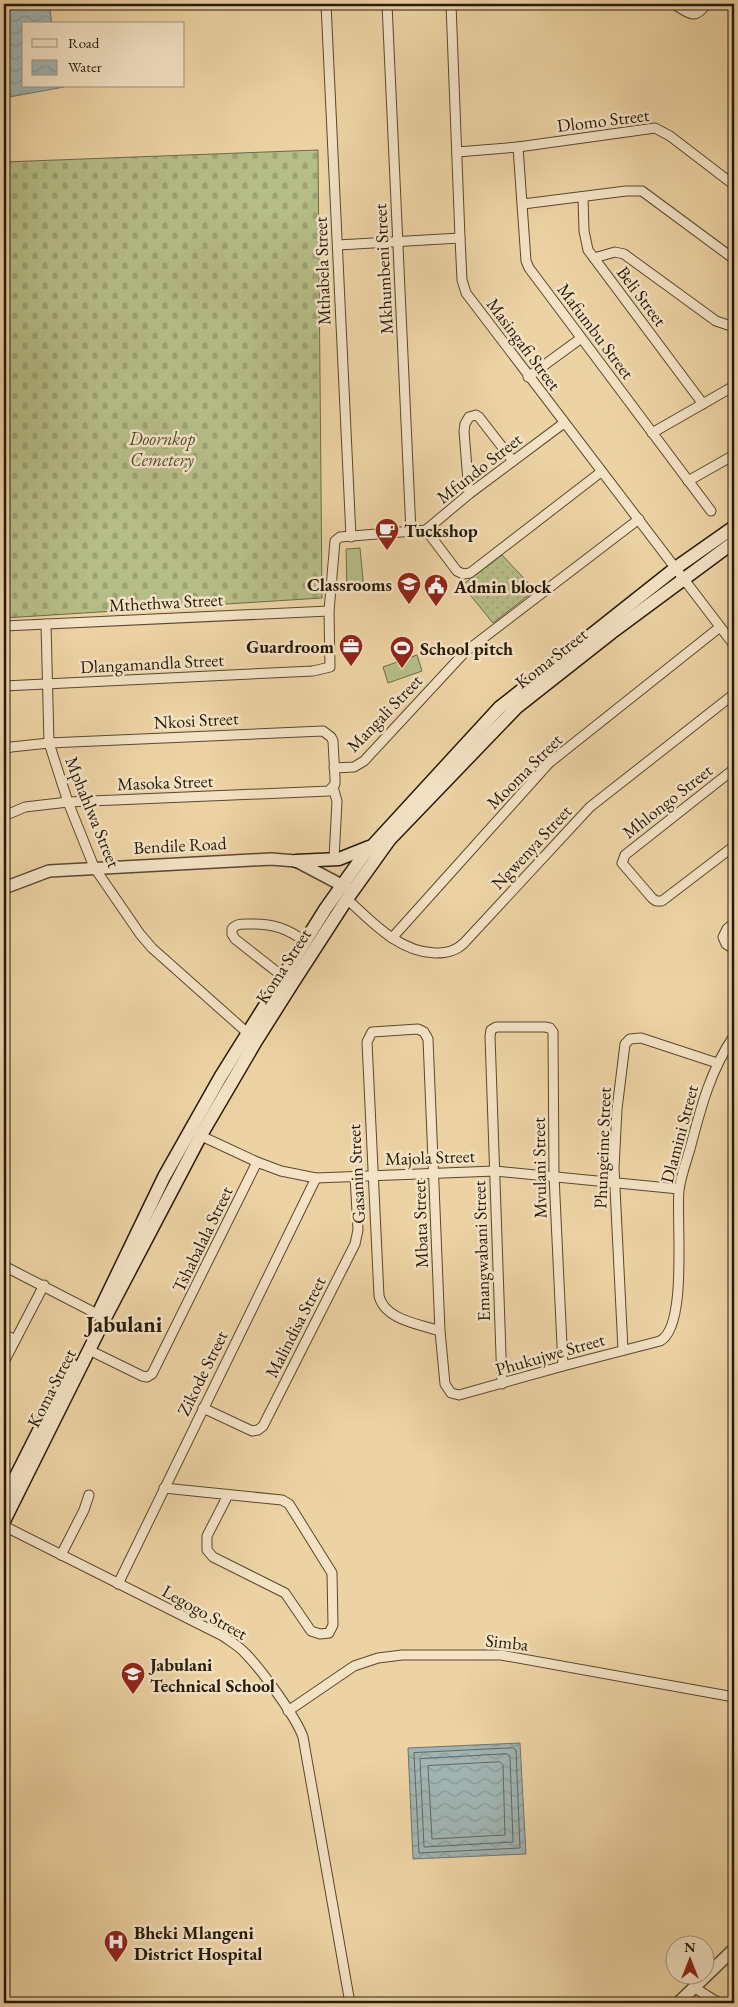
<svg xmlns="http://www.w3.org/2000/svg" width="738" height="2007" font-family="'EB Garamond',serif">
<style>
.grass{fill:url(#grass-dots);stroke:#6e6c48}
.cemetery{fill:url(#cemetery-stones);stroke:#6e6c48}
.green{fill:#b6bd87;stroke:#6e6c48}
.water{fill:url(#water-waves);stroke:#6f766f}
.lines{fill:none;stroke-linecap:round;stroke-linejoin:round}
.shore{stroke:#63675e;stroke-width:1}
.minor-casing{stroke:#584830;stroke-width:11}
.tertiary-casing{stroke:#584830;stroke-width:14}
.secondary-casing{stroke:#261a09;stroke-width:15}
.minor{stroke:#f3e2c4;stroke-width:9}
.tertiary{stroke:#f3e2c4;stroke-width:11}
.secondary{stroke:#f3e2c4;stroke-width:12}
.labels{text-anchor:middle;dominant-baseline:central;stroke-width:5;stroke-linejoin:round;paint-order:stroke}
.street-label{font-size:18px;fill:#261a09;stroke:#f3e2c4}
.park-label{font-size:18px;font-style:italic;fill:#514b2f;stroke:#f3e2c4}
.poi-label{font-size:18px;font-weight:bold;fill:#261a09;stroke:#f3e2c4;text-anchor:start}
.district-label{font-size:22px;font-weight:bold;fill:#261a09;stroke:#f3e2c4}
</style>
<defs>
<pattern id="grass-dots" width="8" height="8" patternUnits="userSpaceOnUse" patternTransform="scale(1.25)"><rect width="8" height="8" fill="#b6bd87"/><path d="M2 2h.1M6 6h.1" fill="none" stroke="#9ca273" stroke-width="1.8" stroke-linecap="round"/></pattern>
<pattern id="cemetery-stones" width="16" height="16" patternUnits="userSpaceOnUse" patternTransform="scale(1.25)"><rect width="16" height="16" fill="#b6bd87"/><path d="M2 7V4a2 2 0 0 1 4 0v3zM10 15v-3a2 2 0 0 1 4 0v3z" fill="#9ca273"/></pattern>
<pattern id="water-waves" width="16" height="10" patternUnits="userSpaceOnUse" patternTransform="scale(1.25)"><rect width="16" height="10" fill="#a0b4b3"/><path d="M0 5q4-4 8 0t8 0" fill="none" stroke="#8a9a99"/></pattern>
</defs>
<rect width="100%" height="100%" fill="#edd3a4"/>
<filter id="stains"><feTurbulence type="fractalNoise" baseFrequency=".004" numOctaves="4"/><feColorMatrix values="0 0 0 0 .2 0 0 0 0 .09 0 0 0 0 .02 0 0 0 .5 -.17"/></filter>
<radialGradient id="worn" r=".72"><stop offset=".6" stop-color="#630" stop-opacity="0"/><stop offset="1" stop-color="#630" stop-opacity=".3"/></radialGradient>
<path class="grass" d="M502,555l33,35 -42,33 -31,-38z"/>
<path class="cemetery" d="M318,150l4,448 -318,20v-456z"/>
<g class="green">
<path d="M360,548l4,42 -17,1 -1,-42z"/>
<path d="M417,655l5,16 -34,12 -5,-16z"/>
</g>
<g class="water">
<path d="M4,4h45l3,20h-28v62l40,1 -60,11z"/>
<path d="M520,1743l6,111 -113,5 -5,-111z"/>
</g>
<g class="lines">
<g class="shore">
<path d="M513,1748l3,2 4,98 -101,5 -5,-100z"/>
<path d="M507,1754l3,3 3,85 -89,5 -4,-88z"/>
<path d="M500,1762l3,3 2,70 -73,4 -4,-73z"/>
</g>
<defs>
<g id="minor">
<path d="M326,4l25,533"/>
<path d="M387,4l24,528"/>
<path d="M451,4l9,234 2,42 4,13 268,352"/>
<path d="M674,4c14,9 21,17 32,0"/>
<path d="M518,147l8,114 3,7 182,243"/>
<path d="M457,152l61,-5 137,-19 15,8 64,49"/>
<path d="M583,197l1,34 4,19 115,154"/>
<path d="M523,204l103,-13h16l92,68"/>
<path d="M338,245l122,-7"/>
<path d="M594,258l21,-6 9,2 92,67 18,6"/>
<path d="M528,377l52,-38"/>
<path d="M652,433l82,-47"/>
<path d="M688,481l46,-26"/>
<path d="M469,494l-5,-63 1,-7 4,-7 7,-2 3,2 34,44"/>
<path d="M426,530l31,41 6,3 7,-1 131,-101"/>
<path d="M46,624l3,119 19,59 26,65 46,67 12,14 100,89"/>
<path d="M4,626l325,-15"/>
<path d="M4,686l309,-15 17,-4 -1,-56 6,-70 5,-4 86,-7 43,-36 95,-71"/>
<path d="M4,750l7,-3 38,-4 274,-12 8,6 2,4 2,37v6l-6,7 -261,11 -43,5 -21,9"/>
<path d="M334,768l20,-1 10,-6 101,-109 174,-133"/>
<path d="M734,769l-109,86 -3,8 30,35 4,3h6l72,-55"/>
<path d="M333,787l4,14 -3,58"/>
<path d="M347,899c25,23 52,53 88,54 12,0 21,-2 29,-10l126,-136 144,-113"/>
<path d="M734,923l-7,6 -4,8 3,7 8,5"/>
<path d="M392,938l157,-175 171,-136"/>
<path d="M286,979l-51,-40 -3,-5v-5c5,-6 11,-5 18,-5 23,-1 38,5 56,18"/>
<path d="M197,1134l60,28 24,9 35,7 179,-7 184,18"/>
<path d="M4,1266l97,50"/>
<path d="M440,1331c-21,-7 -55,-11 -61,-35l-12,-254 5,-10 46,-3 6,3 4,7 12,292 5,53 6,9 8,2 104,-29 97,-25c28,-14 16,-121 19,-151 2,-15 8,-30 12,-45 10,-38 20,-76 43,-109"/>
<path d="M4,1334l11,6"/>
<path d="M89,1350l53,26 5,1 5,-3 105,-212"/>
<path d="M623,1350l-9,-182 3,-59 8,-65 5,-5 11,-1 76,25"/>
<path d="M4,1362l40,-77"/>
<path d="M502,1384l-12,-348 1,-6 5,-3h49l5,1 3,4 1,144 9,190"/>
<path d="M203,1408l49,23 6,-1 5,-4 92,-182 3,-14 -3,-54"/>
<path d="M164,1488l118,12 7,4 43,69 1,52 -4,8 -9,1 -9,-3 -26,-38 -72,-36 -6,-7v-14l21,-41"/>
<path d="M4,1526l219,110c8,6 16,10 22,17 16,16 51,64 58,84l47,266"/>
<path d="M61,1555l23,-45 5,-15"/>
<path d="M118,1584l198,-406"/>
<path d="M288,1711l66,-45 24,-8 24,-3h99l233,42"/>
<path d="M695,1988l24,15"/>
</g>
<g id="tertiary">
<path d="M4,888l45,-17 222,-12 25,2 53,28"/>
<path d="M678,2003l56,-54"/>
</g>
<g id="secondary">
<path d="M296,861l43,-2 30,-12"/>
<path d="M98,1314l66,-137 57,-101 105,-168 37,-52 136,-148 178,-141 57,-40"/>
<path d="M4,1500l68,-135"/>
<path d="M4,1521l101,-203 96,-183 55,-94 36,-57 55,-85 43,-60 127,-132 94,-74 123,-91"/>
</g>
</defs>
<use href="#minor" class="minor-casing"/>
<use href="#tertiary" class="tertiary-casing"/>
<use href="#secondary" class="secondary-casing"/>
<use href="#minor" class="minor"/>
<use href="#tertiary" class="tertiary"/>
<use href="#secondary" class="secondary"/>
</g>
<defs>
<symbol id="cafe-pin" viewBox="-11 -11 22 30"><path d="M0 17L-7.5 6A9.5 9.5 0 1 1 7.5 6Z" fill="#8f2418" stroke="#f3e2c4"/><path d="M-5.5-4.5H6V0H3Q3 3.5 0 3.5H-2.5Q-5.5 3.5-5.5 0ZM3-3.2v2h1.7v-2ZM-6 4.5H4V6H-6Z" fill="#fff"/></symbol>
<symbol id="school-pin" viewBox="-11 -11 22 30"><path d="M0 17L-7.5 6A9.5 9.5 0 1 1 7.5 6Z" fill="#8f2418" stroke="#f3e2c4"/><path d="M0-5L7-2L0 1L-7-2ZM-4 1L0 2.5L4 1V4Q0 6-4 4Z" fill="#fff"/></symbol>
<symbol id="civic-pin" viewBox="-11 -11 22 30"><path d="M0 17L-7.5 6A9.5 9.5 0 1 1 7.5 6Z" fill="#8f2418" stroke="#f3e2c4"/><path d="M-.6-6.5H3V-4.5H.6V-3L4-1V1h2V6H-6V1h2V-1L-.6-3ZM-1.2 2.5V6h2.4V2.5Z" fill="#fff"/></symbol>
<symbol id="office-pin" viewBox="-11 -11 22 30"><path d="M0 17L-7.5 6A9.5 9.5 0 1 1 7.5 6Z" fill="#8f2418" stroke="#f3e2c4"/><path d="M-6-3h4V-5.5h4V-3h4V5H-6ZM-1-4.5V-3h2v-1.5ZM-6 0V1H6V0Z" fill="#fff"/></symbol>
<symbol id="stadium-pin" viewBox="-11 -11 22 30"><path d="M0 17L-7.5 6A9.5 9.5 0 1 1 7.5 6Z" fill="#8f2418" stroke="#f3e2c4"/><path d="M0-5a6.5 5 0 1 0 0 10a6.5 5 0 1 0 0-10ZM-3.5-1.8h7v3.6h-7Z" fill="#fff"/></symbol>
<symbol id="hospital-pin" viewBox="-11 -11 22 30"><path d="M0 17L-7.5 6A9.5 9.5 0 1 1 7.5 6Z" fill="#8f2418" stroke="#f3e2c4"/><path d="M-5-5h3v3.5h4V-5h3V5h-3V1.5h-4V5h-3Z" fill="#fff"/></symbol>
</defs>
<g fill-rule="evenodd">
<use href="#cafe-pin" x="373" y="516" width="28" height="38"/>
<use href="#school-pin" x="395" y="570" width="28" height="38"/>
<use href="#civic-pin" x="422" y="572" width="28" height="38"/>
<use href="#office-pin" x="337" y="632" width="28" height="38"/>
<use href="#stadium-pin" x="388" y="634" width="28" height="38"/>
<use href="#school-pin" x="119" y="1660" width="28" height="38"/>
<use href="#hospital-pin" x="102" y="1928" width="28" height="38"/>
</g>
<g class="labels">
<g class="street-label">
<text transform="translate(603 120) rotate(-7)">Dlomo Street</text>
<text transform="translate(383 269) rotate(-93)">Mkhumbeni Street</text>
<text transform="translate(322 271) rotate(-92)">Mthabela Street</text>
<text transform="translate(642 296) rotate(53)">Beli Street</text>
<text transform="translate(596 331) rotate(53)">Mafumbu Street</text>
<text transform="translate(524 344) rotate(53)">Masingafi Street</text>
<text transform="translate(479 468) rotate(-38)">Mfundo Street</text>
<text transform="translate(166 602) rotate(-3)">Mthethwa Street</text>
<text transform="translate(551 658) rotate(-38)">Koma Street</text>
<text transform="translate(152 663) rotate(-3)">Dlangamandla Street</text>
<text transform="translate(384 713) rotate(-46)">Mangali Street</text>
<text transform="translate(196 720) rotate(-3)">Nkosi Street</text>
<text transform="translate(524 771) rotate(-45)">Mooma Street</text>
<text transform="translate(165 782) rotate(-2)">Masoka Street</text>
<text transform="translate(667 801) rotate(-38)">Mhlongo Street</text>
<text transform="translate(93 812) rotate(68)">Mphahlwa Street</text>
<text transform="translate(180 845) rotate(-3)">Bendile Road</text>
<text transform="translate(531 847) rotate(-47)">Ngwenya Street</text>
<text transform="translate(283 966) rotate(-57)">Koma Street</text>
<text transform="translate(679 1134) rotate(-75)">Dlamini Street</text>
<text transform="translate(602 1148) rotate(-88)">Phungeime Street</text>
<text transform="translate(430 1157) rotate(-2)">Majola Street</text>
<text transform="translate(539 1168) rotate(-91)">Mvulani Street</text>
<text transform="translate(356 1174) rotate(-93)">Gasanin Street</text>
<text transform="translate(420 1224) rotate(-92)">Mbata Street</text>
<text transform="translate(202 1239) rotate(-64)">Tshabalala Street</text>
<text transform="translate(481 1251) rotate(-92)">Emangwabani Street</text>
<text transform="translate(295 1327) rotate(-63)">Malindisa Street</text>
<text transform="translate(550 1354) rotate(-16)">Phukujwe Street</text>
<text transform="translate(202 1373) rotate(-64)">Zikode Street</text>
<text transform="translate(51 1388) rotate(-63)">Koma Street</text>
<text transform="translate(205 1612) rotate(29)">Legogo Street</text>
<text transform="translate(507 1642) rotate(6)">Simba</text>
</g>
<g class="park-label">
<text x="162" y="438">Doornkop<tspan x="162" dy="21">Cemetery</tspan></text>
</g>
<g class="poi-label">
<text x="404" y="530">Tuckshop</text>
<text x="392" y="584" text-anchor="end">Classrooms</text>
<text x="454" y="586">Admin block</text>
<text x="334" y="646" text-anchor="end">Guardroom</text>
<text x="420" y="648">School pitch</text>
<text x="150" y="1664">Jabulani<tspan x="150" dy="21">Technical School</tspan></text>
<text x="134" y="1932">Bheki Mlangeni<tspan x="134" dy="21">District Hospital</tspan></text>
</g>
<g class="district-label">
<text x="124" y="1324">Jabulani</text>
</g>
</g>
<rect width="738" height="2007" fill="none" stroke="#edd3a4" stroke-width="20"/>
<rect x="5" y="5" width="728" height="1997" fill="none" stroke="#261a09" stroke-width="2.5"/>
<rect x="10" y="10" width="718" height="1987" fill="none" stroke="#261a09"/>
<rect x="22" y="22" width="162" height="65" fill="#f3e2c4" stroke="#a19279"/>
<rect x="32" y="39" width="25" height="8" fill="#f3e2c4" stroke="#a19279"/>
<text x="68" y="48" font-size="15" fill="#261a09">Road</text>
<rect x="32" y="60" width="25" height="15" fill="url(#water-waves)" stroke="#a19279"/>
<text x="68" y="72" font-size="15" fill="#261a09">Water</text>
<g transform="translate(690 1960)"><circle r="24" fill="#f3e2c4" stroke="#a19279"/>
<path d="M0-4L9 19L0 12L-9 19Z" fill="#8f2418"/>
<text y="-8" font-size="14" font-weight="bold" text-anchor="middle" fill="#261a09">N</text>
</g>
<rect width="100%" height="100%" filter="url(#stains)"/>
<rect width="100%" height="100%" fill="url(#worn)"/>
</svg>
